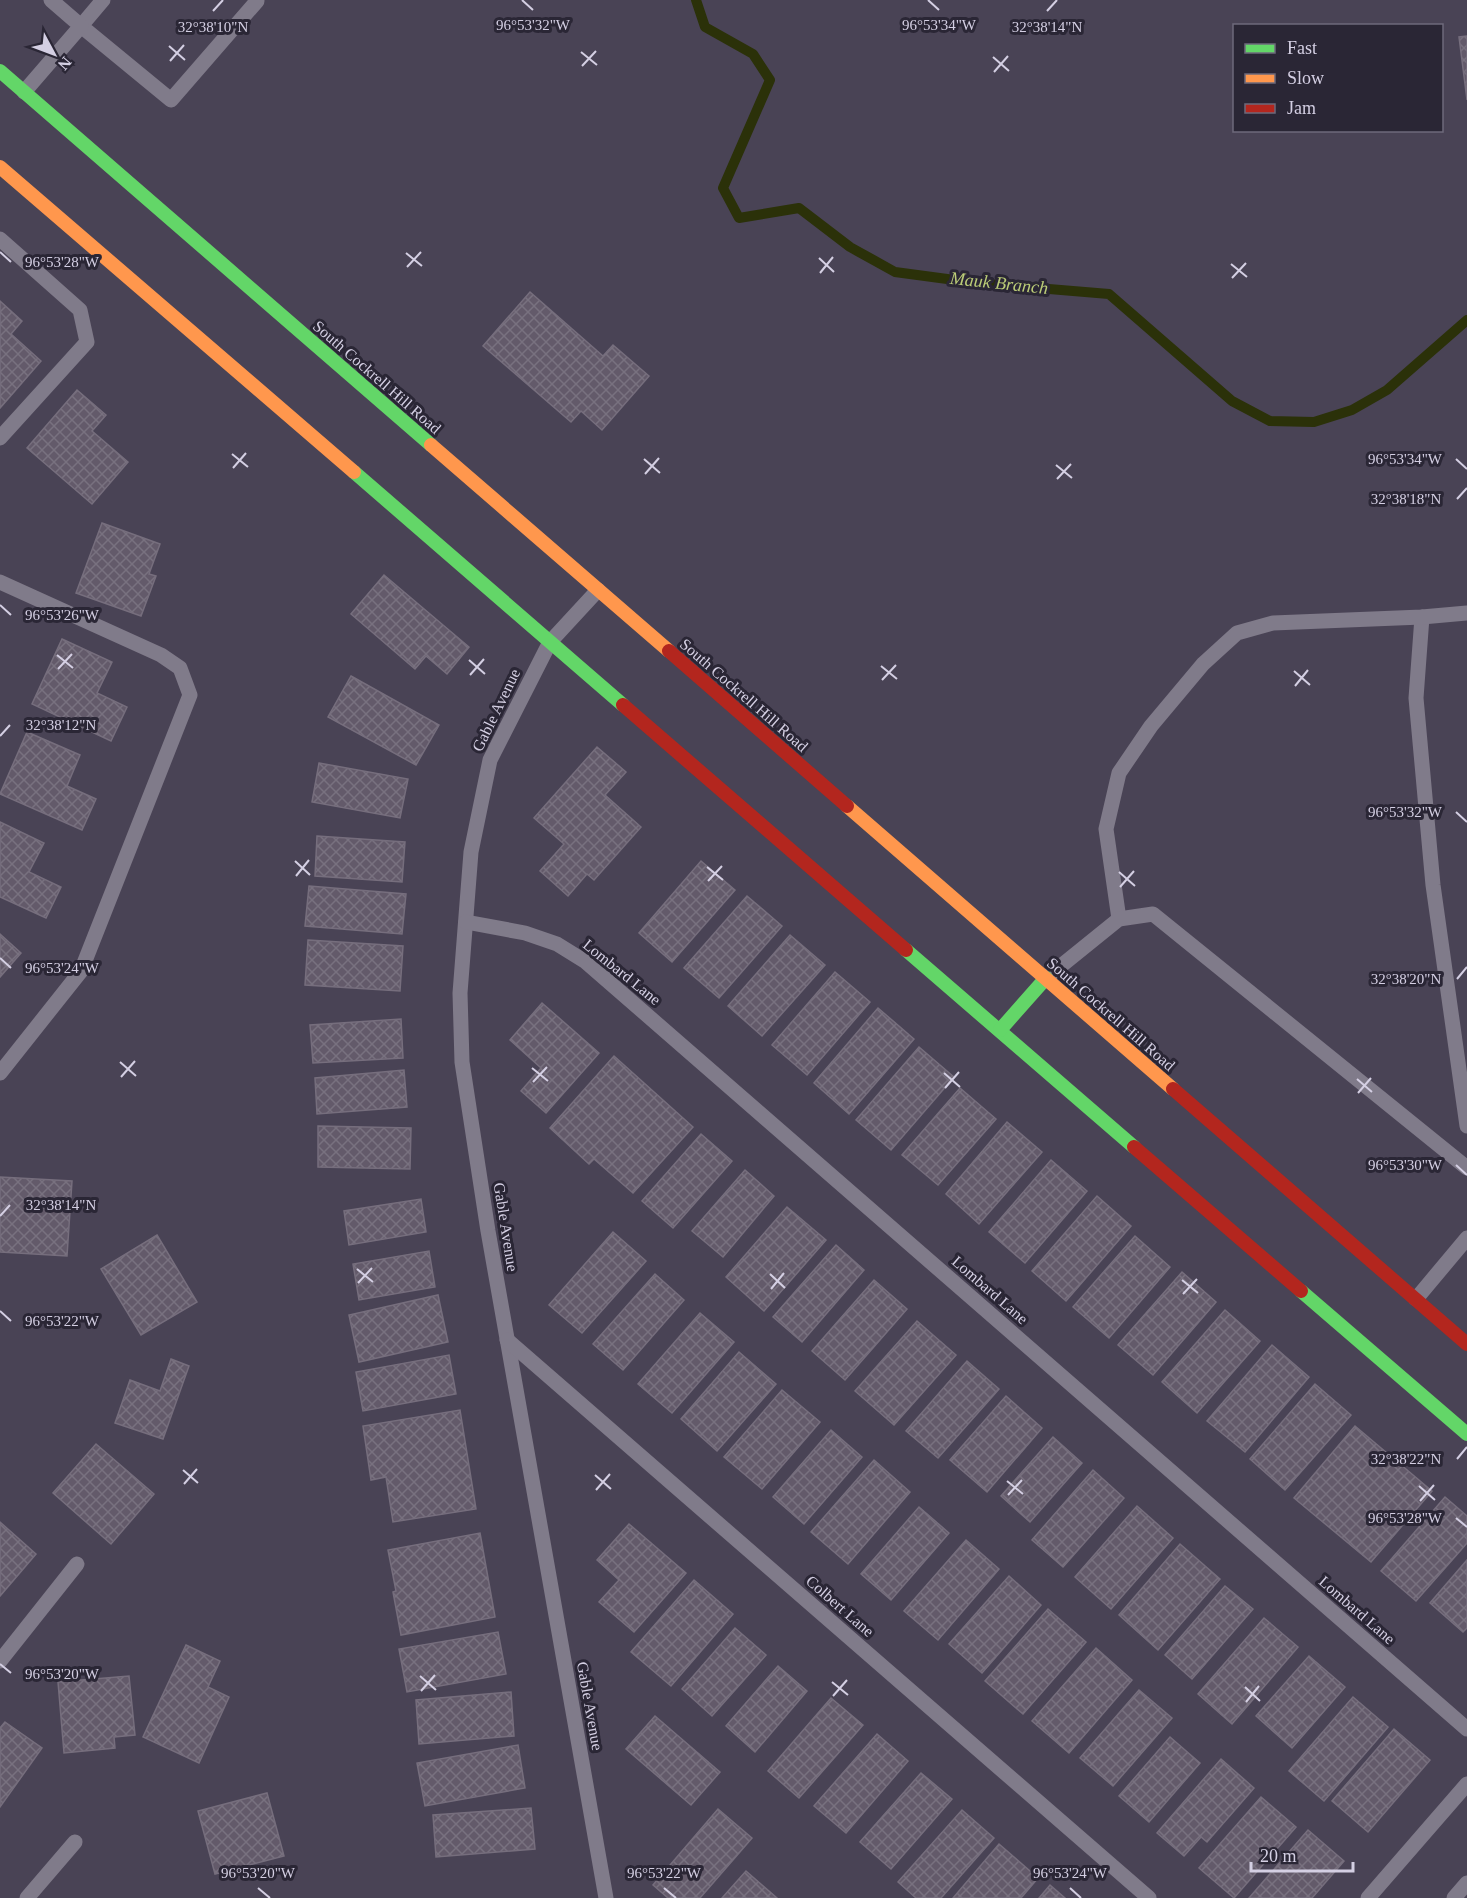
<svg xmlns="http://www.w3.org/2000/svg" width="1467" height="1898" font-family="Georgia,serif">
<style>
.lines{fill:none;stroke-linecap:round;stroke-linejoin:round}
.stream{stroke:#2b3109;stroke-width:10}
.building{fill:url(#building-cross-hatch);stroke:#766e7d;stroke-width:1.5}
.lane{stroke:#807b8a;stroke-width:15}
.street{stroke:#807b8a;stroke-width:15}
.fast{stroke:#63d668;stroke-width:14}
.slow{stroke:#ff974d;stroke-width:14}
.jam{stroke:#b3261e;stroke-width:14}
.ticks{fill:none;stroke:#d4cfe3;stroke-width:2}
.labels{text-anchor:middle;dominant-baseline:central;stroke-width:6;stroke-linejoin:round;paint-order:stroke}
.street-label{font-size:16px;fill:#d4cfe3;stroke:#2a2635}
.water-label{font-size:18px;font-style:italic;fill:#bc7;stroke:#2a2635}
.ticks-label{font-size:15px;text-anchor:middle;fill:#d4cfe3;stroke:#2a2635;stroke-width:6;stroke-linejoin:round;paint-order:stroke}
</style>
<defs>
<pattern id="building-cross-hatch" width="8" height="8" patternUnits="userSpaceOnUse" patternTransform="scale(1.5)"><rect width="8" height="8" fill="#635a6a"/><path d="M0 0l8 8M0 8l8-8" fill="none" stroke="#78717f"/></pattern>
</defs>
<rect width="100%" height="100%" fill="#494355"/>
<g class="lines">
<path class="stream" d="M696,0l9,27 48,27 17,26 -47,108 16,30 60,-10 51,39 45,25 82,11 132,11 123,107 38,20 44,1 38,-12 35,-20 80,-70"/>
</g>
<g class="building">
<path d="M1467,36v64l-8,-63z"/>
<path d="M530,292l73,64 10,-11 36,31 -47,54 -21,-19 -10,11 -88,-76z"/>
<path d="M0,301l22,20 -11,13 30,27 -41,47z"/>
<path d="M77,390l29,25 -14,16 36,31 -36,42 -65,-56z"/>
<path d="M102,523l58,21 -11,30 7,2 -15,40 -65,-23z"/>
<path d="M384,575l85,72 -22,27 -21,-18 -11,13 -64,-55z"/>
<path d="M62,639l50,23 -15,31 30,14 -16,34 -79,-37z"/>
<path d="M351,676l88,49 -23,40 -88,-48z"/>
<path d="M27,732l53,23 -13,31 29,13 -14,31 -82,-36z"/>
<path d="M597,747l29,25 -21,23 36,32 -47,53 -7,-6 -19,22 -28,-25 24,-27 -30,-26z"/>
<path d="M319,763l89,16 -8,39 -88,-16z"/>
<path d="M0,822l44,21 -15,29 32,15 -15,31 -46,-21z"/>
<path d="M317,836l88,6 -3,40 -87,-6z"/>
<path d="M701,861l34,29 -63,72 -33,-29z"/>
<path d="M309,886l97,8 -4,40 -97,-8z"/>
<path d="M747,896l35,30 -63,72 -35,-30z"/>
<path d="M0,934l21,19 -21,24z"/>
<path d="M790,935l35,30 -63,71 -34,-30z"/>
<path d="M308,940l95,6 -3,45 -95,-6z"/>
<path d="M835,972l35,30 -63,73 -35,-30z"/>
<path d="M542,1003l57,50 -53,60 -25,-22 20,-23 -31,-28z"/>
<path d="M878,1008l36,31 -65,75 -35,-31z"/>
<path d="M401,1019l2,39 -90,5 -3,-38z"/>
<path d="M919,1047l35,30 -63,73 -35,-30z"/>
<path d="M614,1056l79,71 -60,66 -39,-34 -5,5 -39,-36z"/>
<path d="M404,1070l3,37 -90,7 -2,-36z"/>
<path d="M960,1088l36,31 -58,66 -36,-30z"/>
<path d="M1007,1122l35,30 -63,72 -33,-30z"/>
<path d="M318,1126l93,2 -1,41 -92,-2z"/>
<path d="M701,1134l31,27 -59,67 -31,-27z"/>
<path d="M1051,1160l36,31 -62,72 -36,-31z"/>
<path d="M745,1170l29,26 -51,61 -31,-26z"/>
<path d="M0,1177l72,4 -5,75 -67,-4z"/>
<path d="M1097,1196l34,30 -65,75 -34,-30z"/>
<path d="M421,1199l5,33 -77,13 -5,-34z"/>
<path d="M787,1207l39,33 -62,71 -38,-34z"/>
<path d="M613,1232l33,29 -64,72 -33,-28z"/>
<path d="M157,1235l40,67 -56,33 -40,-66z"/>
<path d="M1135,1236l35,31 -61,71 -36,-31z"/>
<path d="M836,1245l28,25 -62,72 -29,-25z"/>
<path d="M429,1251l6,36 -76,13 -6,-36z"/>
<path d="M1182,1272l34,30 -63,73 -35,-30z"/>
<path d="M655,1274l29,26 -61,70 -30,-26z"/>
<path d="M874,1280l33,29 -62,71 -33,-29z"/>
<path d="M438,1295l10,47 -89,20 -10,-47z"/>
<path d="M1225,1310l35,31 -63,72 -35,-31z"/>
<path d="M700,1313l34,29 -62,71 -34,-29z"/>
<path d="M917,1321l39,34 -62,70 -39,-34z"/>
<path d="M1272,1345l37,32 -64,75 -38,-31z"/>
<path d="M739,1352l37,32 -59,67 -36,-32z"/>
<path d="M449,1355l7,39 -93,17 -7,-39z"/>
<path d="M171,1359l18,7 -26,73 -48,-16 15,-43 30,11z"/>
<path d="M967,1361l32,28 -61,69 -32,-27z"/>
<path d="M1315,1384l36,31 -66,75 -35,-31z"/>
<path d="M782,1390l38,32 -58,67 -38,-32z"/>
<path d="M1006,1396l36,32 -55,64 -37,-32z"/>
<path d="M460,1410l16,99 -83,13 -7,-45 -15,3 -8,-54z"/>
<path d="M1355,1426l77,65 -61,71 -77,-64z"/>
<path d="M831,1430l31,27 -58,67 -31,-27z"/>
<path d="M1053,1437l29,26 -52,59 -29,-26z"/>
<path d="M96,1444l58,50 -43,50 -58,-51z"/>
<path d="M874,1460l36,32 -62,72 -37,-32z"/>
<path d="M1093,1470l31,28 -61,69 -31,-27z"/>
<path d="M1445,1497l22,19v27l-51,58 -35,-30z"/>
<path d="M1137,1506l36,32 -62,71 -36,-32z"/>
<path d="M919,1507l30,26 -58,67 -30,-26z"/>
<path d="M0,1522l36,32 -36,42z"/>
<path d="M629,1524l57,49 -52,59 -35,-30 20,-22 -22,-20z"/>
<path d="M480,1533l15,84 -94,18 -8,-43 3,-1 -8,-41z"/>
<path d="M966,1540l33,29 -61,71 -34,-29z"/>
<path d="M1180,1544l40,35 -62,71 -39,-35z"/>
<path d="M1467,1560v68l-4,4 -33,-29z"/>
<path d="M1009,1576l32,29 -59,68 -33,-29z"/>
<path d="M694,1580l39,34 -62,72 -40,-34z"/>
<path d="M1225,1586l28,23 -61,70 -27,-24z"/>
<path d="M1048,1609l38,33 -63,72 -38,-33z"/>
<path d="M1264,1618l34,29 -66,77 -34,-30z"/>
<path d="M735,1628l31,27 -54,61 -30,-27z"/>
<path d="M498,1632l8,42 -99,18 -8,-43z"/>
<path d="M186,1645l34,16 -12,26 21,10 -30,66 -56,-26z"/>
<path d="M1096,1648l36,32 -63,73 -37,-32z"/>
<path d="M1309,1656l36,31 -53,61 -36,-32z"/>
<path d="M778,1666l29,25 -52,61 -29,-26z"/>
<path d="M129,1676l6,59 -21,2 1,11 -51,5 -6,-71z"/>
<path d="M1139,1690l33,28 -59,68 -33,-28z"/>
<path d="M511,1692l3,44 -95,8 -3,-44z"/>
<path d="M1353,1697l35,30 -64,74 -35,-30z"/>
<path d="M831,1698l32,27 -64,73 -31,-27z"/>
<path d="M655,1716l65,56 -29,33 -65,-56z"/>
<path d="M5,1722l37,26 -42,59v-79z"/>
<path d="M1394,1729l36,31 -62,72 -36,-31z"/>
<path d="M877,1734l31,27 -62,72 -32,-27z"/>
<path d="M1170,1737l30,26 -51,59 -30,-26z"/>
<path d="M518,1745l7,43 -100,18 -8,-43z"/>
<path d="M1221,1759l33,29 -47,54 -6,-5 -17,19 -27,-23z"/>
<path d="M921,1773l31,26 -61,70 -31,-27z"/>
<path d="M267,1793l17,63 -69,18 -17,-63z"/>
<path d="M1261,1797l35,30 -62,71 -35,-30z"/>
<path d="M531,1808l4,41 -99,8 -3,-42z"/>
<path d="M718,1809l34,29 -52,60h-32l-15,-13z"/>
<path d="M962,1810l32,28 -53,60h-25l-18,-16z"/>
<path d="M1308,1830l36,31 -32,37h-63z"/>
<path d="M999,1844l39,34 -17,20h-68z"/>
<path d="M746,1871l31,27h-55z"/>
<path d="M1050,1885l15,13h-26z"/>
</g>
<g class="lines">
<g class="lane">
<path d="M103,0l-22,26 90,74 86,-99 -1,-1"/>
<path d="M24,92l57,-66 -30,-26"/>
<path d="M0,239l80,71 7,32 -87,96"/>
<path d="M0,582l161,73 19,13 10,27 -109,276 -81,102"/>
<path d="M1422,617l-6,81 17,187 34,241"/>
<path d="M1119,919l-13,-90 13,-56 32,-47 52,-62 34,-31 36,-10 149,-6 45,-4"/>
<path d="M1046,978l73,-59 34,-5 314,254"/>
<path d="M1416,1299l51,-61"/>
<path d="M0,1661l77,-97"/>
</g>
<g class="street">
<path d="M598,590l-48,52 -60,118 -19,92 -11,141 2,69 26,169 118,667"/>
<path d="M466,922l59,11 32,11 29,18 881,767"/>
<path d="M507,1340l642,558"/>
<path d="M27,1898l48,-56"/>
<path d="M1368,1898l99,-114"/>
<path d="M1454,1898l13,-15"/>
</g>
<g class="fast">
<path d="M0,71l431,374"/>
<path d="M354,472l269,233"/>
<path d="M906,950l228,197"/>
<path d="M1000,1030l46,-52"/>
<path d="M1301,1291l166,143"/>
</g>
<g class="slow">
<path d="M0,167l354,305"/>
<path d="M431,445l238,206"/>
<path d="M847,806l326,283"/>
</g>
<g class="jam">
<path d="M669,651l178,155"/>
<path d="M623,705l283,245"/>
<path d="M1173,1089l294,255"/>
<path d="M1134,1147l167,144"/>
</g>
</g>
<path class="ticks" d="M522,0l11,10M928,0l11,10M213,11l10,-11M1047,11l10,-11M169,46l16,14M581,52l16,13M993,57l16,14M170,61l14,-16M582,66l14,-15M994,72l14,-16M0,252l11,10M406,253l16,13M819,258l15,14M1231,264l16,13M407,267l14,-15M820,273l13,-16M1232,278l14,-15M232,454l16,13M644,459l16,14M1456,459l11,10M1056,465l16,13M233,468l13,-15M645,474l14,-16M1057,479l14,-15M1457,499l10,-11M0,605l11,10M57,655l16,13M469,660l16,14M881,666l16,13M58,669l14,-15M1294,671l16,14M470,675l14,-16M882,680l14,-15M1295,686l13,-16M0,736l10,-11M1456,812l11,10M295,861l15,14M707,867l16,13M1119,872l16,14M296,876l13,-16M708,881l14,-15M1120,887l14,-16M0,958l11,10M1457,979l10,-12M120,1062l16,14M532,1068l16,13M944,1073l16,14M121,1077l14,-16M1357,1079l15,13M533,1082l14,-15M945,1088l14,-16M1358,1093l13,-15M1456,1165l11,10M0,1216l10,-11M357,1269l16,13M770,1274l15,14M1182,1280l16,13M358,1283l14,-15M771,1289l13,-16M1183,1294l14,-15M0,1311l11,10M1457,1459l10,-12M183,1470l15,13M595,1475l16,14M1007,1481l16,13M184,1484l13,-15M1419,1486l16,14M596,1490l14,-16M1008,1495l14,-15M1420,1501l14,-16M1456,1518l11,9M0,1664l11,9M420,1676l16,14M832,1682l16,13M1245,1687l15,14M421,1691l14,-16M833,1696l14,-16M1246,1702l13,-16M258,1888l12,10M664,1888l12,10M1070,1888l11,10"/>
<g class="labels">
<g class="street-label">
<text transform="translate(377 377) rotate(41)">South Cockrell Hill Road</text>
<text transform="translate(744 695) rotate(41)">South Cockrell Hill Road</text>
<text transform="translate(496 710) rotate(-64)">Gable Avenue</text>
<text transform="translate(622 972) rotate(39)">Lombard Lane</text>
<text transform="translate(1111 1014) rotate(41)">South Cockrell Hill Road</text>
<text transform="translate(506 1227) rotate(81)">Gable Avenue</text>
<text transform="translate(990 1290) rotate(41)">Lombard Lane</text>
<text transform="translate(840 1606) rotate(41)">Colbert Lane</text>
<text transform="translate(1357 1610) rotate(41)">Lombard Lane</text>
<text transform="translate(590 1706) rotate(80)">Gable Avenue</text>
</g>
<g class="water-label">
<text transform="translate(999 283) rotate(6)">Mauk Branch</text>
</g>
</g>
<g class="ticks-label">
<text x="533" y="30">96°53'32"W</text>
<text x="939" y="30">96°53'34"W</text>
<text x="213" y="32">32°38'10"N</text>
<text x="1047" y="32">32°38'14"N</text>
<text x="62" y="267">96°53'28"W</text>
<text x="1405" y="464">96°53'34"W</text>
<text x="1406" y="504">32°38'18"N</text>
<text x="62" y="620">96°53'26"W</text>
<text x="61" y="730">32°38'12"N</text>
<text x="1405" y="817">96°53'32"W</text>
<text x="62" y="973">96°53'24"W</text>
<text x="1406" y="984">32°38'20"N</text>
<text x="1405" y="1170">96°53'30"W</text>
<text x="61" y="1210">32°38'14"N</text>
<text x="62" y="1326">96°53'22"W</text>
<text x="1406" y="1464">32°38'22"N</text>
<text x="1405" y="1523">96°53'28"W</text>
<text x="62" y="1679">96°53'20"W</text>
<text x="258" y="1878">96°53'20"W</text>
<text x="664" y="1878">96°53'22"W</text>
<text x="1070" y="1878">96°53'24"W</text>
</g>
<rect x="1233" y="24" width="210" height="108" fill="#2a2635" stroke="#6e6a7b" stroke-width="1.5"/>
<rect x="1245" y="44" width="30" height="9" fill="#63d668" stroke="#6e6a7b" stroke-width="1.5"/>
<text x="1287" y="54" font-size="18" fill="#d4cfe3">Fast</text>
<rect x="1245" y="74" width="30" height="9" fill="#ff974d" stroke="#6e6a7b" stroke-width="1.5"/>
<text x="1287" y="84" font-size="18" fill="#d4cfe3">Slow</text>
<rect x="1245" y="104" width="30" height="9" fill="#b3261e" stroke="#6e6a7b" stroke-width="1.5"/>
<text x="1287" y="114" font-size="18" fill="#d4cfe3">Jam</text>
<g transform="translate(54 54) rotate(131)" stroke="#2a2635" stroke-width="4.5" paint-order="stroke">
<path d="M0-4.5L10 22L0 15L-10 22Z" fill="#d4cfe3"/>
<text y="-9" font-size="16" font-weight="bold" text-anchor="middle" fill="#d4cfe3">N</text>
</g>
<path d="M1251 1862v9h102v-9" fill="none" stroke="#d4cfe3" stroke-width="3"/>
<text x="1260" y="1862" font-size="18" fill="#d4cfe3" stroke="#2a2635" stroke-width="4.5" paint-order="stroke">20 m</text>
</svg>
